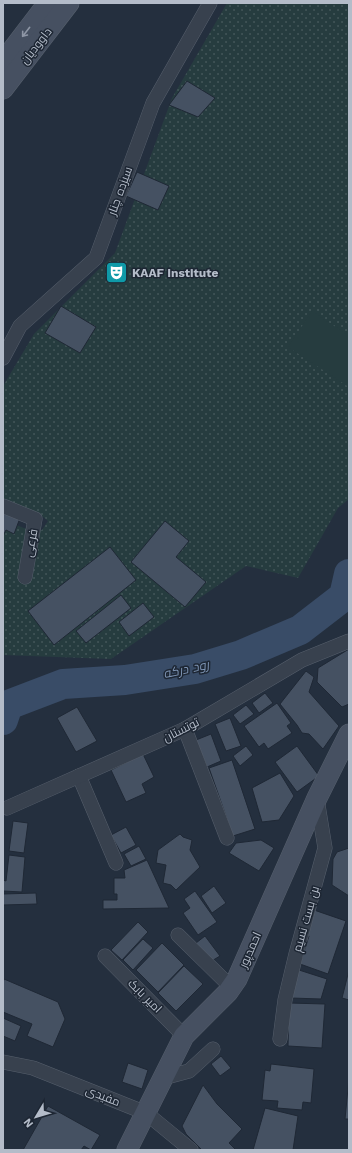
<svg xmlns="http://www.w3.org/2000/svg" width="352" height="1153" font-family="'Work Sans',Cairo,sans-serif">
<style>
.garden{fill:url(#garden-dots)}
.pitch{fill:#263c3f}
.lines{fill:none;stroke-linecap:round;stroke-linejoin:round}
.river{stroke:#394c67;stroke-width:30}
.building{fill:#455162;stroke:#1f2835}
.street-casing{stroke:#565f6c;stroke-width:15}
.secondary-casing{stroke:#565f6c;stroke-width:21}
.street{stroke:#38414e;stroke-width:14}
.secondary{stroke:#465061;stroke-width:20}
.oneway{stroke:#8e96a5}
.labels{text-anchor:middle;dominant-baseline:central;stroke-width:3;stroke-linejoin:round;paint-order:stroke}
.street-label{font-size:12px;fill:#b4bcc9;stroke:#1d2633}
.poi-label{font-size:12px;font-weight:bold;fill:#b4bcc9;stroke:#1d2633;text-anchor:start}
.water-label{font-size:13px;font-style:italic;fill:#7c92b1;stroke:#1d2633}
</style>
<defs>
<pattern id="garden-dots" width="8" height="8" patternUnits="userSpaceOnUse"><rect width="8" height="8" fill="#263c3f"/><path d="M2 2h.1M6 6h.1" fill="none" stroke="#435659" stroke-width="1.8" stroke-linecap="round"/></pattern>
</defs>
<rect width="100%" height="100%" fill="#242f3e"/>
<path class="garden" d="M227,3h122v496l-11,9 -40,70 -52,-12 -135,93 -108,-4v-135l21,8 18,2 6,-9 -6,-5 -39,-17v-113l31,-52 81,-81 57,-155z"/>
<path class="pitch" d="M312,311l37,25v51l-61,-40z"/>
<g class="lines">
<path class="river" d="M3,720l5,-15 55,-21 62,-4 70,-11 46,-14 59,-25 44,-34 5,-22"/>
</g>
<g class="building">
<path d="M187,81l28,17 -17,19 -29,-12z"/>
<path d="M137,172l32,14 -11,24 -32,-14z"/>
<path d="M61,306l35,21 -16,26 -35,-20z"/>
<path d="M3,511l17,7 -6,16 -8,-4 -3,6z"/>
<path d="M165,521l24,20 -13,16 30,25 -21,25 -54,-45z"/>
<path d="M110,547l26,33 -82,65 -26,-34z"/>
<path d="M121,595l10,13 -45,35 -10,-12z"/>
<path d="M143,603l11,14 -25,19 -10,-14z"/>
<path d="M349,649v55l-7,3 -25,-25 1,-14z"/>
<path d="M306,671l8,6 -5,15 30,34 -16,23 -14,-15 -7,-1 -5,-8 -17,-21z"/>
<path d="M265,693l8,10 -14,10 -7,-10z"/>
<path d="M277,703l14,20 -4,3 5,7 -24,16 -4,-6 -5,4 -15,-21z"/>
<path d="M246,705l8,9 -14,10 -7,-9z"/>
<path d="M77,707l20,34 -21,11 -19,-34z"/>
<path d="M230,718l11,28 -15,5 -11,-27z"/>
<path d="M211,734l10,27 -14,6 -11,-27z"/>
<path d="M246,746l7,9 -13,11 -7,-10z"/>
<path d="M297,746l22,30 -22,16 -22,-30z"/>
<path d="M143,754l11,23 -12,7 4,9 -20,9 -15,-32z"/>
<path d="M232,760l23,69 -22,7 -24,-68z"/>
<path d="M280,773l14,23 -15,24 -17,2 -10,-34z"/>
<path d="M13,821l15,2 -4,30 -15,-2z"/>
<path d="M126,827l10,18 -15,8 -10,-18z"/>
<path d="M180,834l3,3 9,3 -2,10 10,17 -24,23 -5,-5 -8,-2 3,-18 -10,-2 2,-13z"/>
<path d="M261,840l13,8 -15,23 -30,-18 7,-10z"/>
<path d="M139,846l7,13 -15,7 -7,-12z"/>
<path d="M349,848v48l-17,-11 1,-26 4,-7z"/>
<path d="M9,855l16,2 -3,35 -19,-1v-11l3,1z"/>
<path d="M147,860l22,48 -66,1v-9h14v-6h-3v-16h11l-1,-8z"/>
<path d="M214,886l12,17 -14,10 -11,-17z"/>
<path d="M195,891l22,31 -19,13 -15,-22 7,-5 -6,-9z"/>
<path d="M36,893l1,11 -34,1v-11z"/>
<path d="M314,910l32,11 -18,53 -28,-10 9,-28 -3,-1z"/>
<path d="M138,922l10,10 -26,28 -11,-10z"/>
<path d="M205,936l15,20 -10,6 -14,-19z"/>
<path d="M143,939l10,9 -20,22 -10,-10z"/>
<path d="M162,943l22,22 -26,27 -22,-22z"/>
<path d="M184,966l19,18 -27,27 -18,-18z"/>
<path d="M299,970l28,9 -6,20 -30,-1z"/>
<path d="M349,970v30l-7,-2z"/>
<path d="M4,979l54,23 7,17 -12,28 -26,-11 5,-12 -29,-12v-29z"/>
<path d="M289,1003l36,1 -3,44 -34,-2z"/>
<path d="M3,1018l18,8 -6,15 -12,-5z"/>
<path d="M221,1056l10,12 -11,8 -9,-12z"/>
<path d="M128,1063l20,7 -6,19 -20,-7z"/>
<path d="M271,1064l43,5 -3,34 -8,-1 -1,8 -25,-2 1,-7 -16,-1 3,-30 5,1z"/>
<path d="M349,1078v41h-4z"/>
<path d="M203,1085l14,19 25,25 -13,14 7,7h-34l-16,-16 -4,-8z"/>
<path d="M48,1106l52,29 -9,15 -7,-4 -3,4h-58z"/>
<path d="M265,1108l33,8 -5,34h-40z"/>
</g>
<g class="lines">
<defs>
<g id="street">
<path d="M3,358l17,-32 76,-68 57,-155 57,-100"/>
<path d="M3,506l32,13 -10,58"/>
<path d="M185,729l42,109"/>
<path d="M79,776l37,87"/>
<path d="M7,808l178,-79 117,-69 47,-19"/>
<path d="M178,935l53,52"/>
<path d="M105,956l79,80"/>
<path d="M280,1039l5,-39 11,-46 29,-106 -8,-49"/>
<path d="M3,1062l30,6 113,45 45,37"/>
<path d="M163,1078l26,-7 24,-22"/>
</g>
<g id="secondary">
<path d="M3,62l45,-59"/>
<path d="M3,89l66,-86"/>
<path d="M127,1150l57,-114 44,-44 9,-13 80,-181 32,-64"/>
</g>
</defs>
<use href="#street" class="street-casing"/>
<use href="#secondary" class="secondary-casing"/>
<use href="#street" class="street"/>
<use href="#secondary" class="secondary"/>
</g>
<defs><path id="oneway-shaft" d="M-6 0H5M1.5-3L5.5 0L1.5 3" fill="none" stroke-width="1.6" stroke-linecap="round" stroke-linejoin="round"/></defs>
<use class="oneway" href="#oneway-shaft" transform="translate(26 32) rotate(128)"/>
<defs>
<symbol id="theatre-square" viewBox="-11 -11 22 22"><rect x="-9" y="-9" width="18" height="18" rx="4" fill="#0f9aa8" stroke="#1d2633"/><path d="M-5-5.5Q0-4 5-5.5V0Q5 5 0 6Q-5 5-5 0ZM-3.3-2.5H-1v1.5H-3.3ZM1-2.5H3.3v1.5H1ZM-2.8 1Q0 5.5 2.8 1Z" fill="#fff"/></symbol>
</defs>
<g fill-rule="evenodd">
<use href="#theatre-square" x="104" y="260" width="25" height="25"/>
</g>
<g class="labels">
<g class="street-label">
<text transform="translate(36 46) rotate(-52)">داوودیان</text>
<text transform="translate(120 191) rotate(-70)">سیزده چنار</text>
<text transform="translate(31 543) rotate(-79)">فرعی</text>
<text transform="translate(181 730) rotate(-27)">توتستان</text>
<text transform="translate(306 919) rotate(-74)">بن بست نسیم</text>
<text transform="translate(250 950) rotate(-66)">احمدپور</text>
<text transform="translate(145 996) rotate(45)">امیر بابک</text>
<text transform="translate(103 1096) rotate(22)">مفیدی</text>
</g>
<g class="poi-label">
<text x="132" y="273">KAAF Institute</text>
</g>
<g class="water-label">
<text transform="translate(186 669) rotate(-12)">رود درکه</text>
</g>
</g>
<rect width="352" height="1153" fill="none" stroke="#b4bcc9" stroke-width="8"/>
<g transform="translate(36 1117) rotate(232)" stroke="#1d2633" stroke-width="3" paint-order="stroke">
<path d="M0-3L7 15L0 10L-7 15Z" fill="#b4bcc9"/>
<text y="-6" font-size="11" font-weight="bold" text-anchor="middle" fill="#b4bcc9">N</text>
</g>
</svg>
